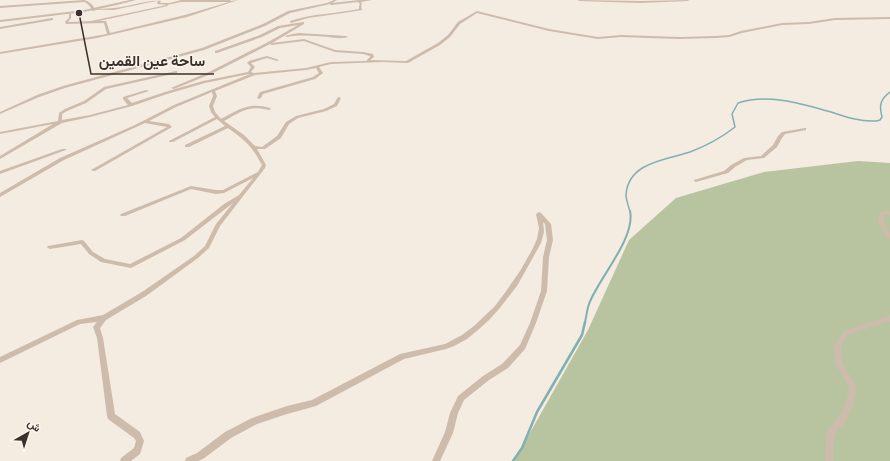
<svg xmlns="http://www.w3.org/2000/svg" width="890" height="461" font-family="'Source Sans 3',Vazirmatn,sans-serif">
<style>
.green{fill:#b8c4a0}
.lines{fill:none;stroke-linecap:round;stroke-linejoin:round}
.stream-far2{stroke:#7fb0b2;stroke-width:1.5}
.stream-far1{stroke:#7fb0b2;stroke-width:2}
.stream{stroke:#7fb0b2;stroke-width:2.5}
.minor{fill:#cdbbac;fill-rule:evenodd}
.tertiary{fill:#cdbbac;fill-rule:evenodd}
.leader{fill:none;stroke:#3b302b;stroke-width:1.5}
.callout-dot{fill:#3b302b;stroke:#fbf5ee;stroke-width:1.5}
.callout-label{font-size:15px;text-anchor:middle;font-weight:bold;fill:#3b302b;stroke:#fbf5ee;stroke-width:3;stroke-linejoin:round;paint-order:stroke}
</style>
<rect width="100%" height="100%" fill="#f4ebe1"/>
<path class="green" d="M858,161l32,2v298h-376l74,-131 41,-90 47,-42 88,-26z"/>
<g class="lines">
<path class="stream-far2" d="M630,212c-1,-5 -4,-12 -4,-17 2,-33 40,-35 64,-43 16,-6 31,-14 45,-25l-3,-13 6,-11c30,-10 64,1 93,9 15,5 30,10 45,9l4,-1 2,-3c-3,-11 -2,-18 8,-25"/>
<path class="stream-far1" d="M585,323c1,-6 2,-13 4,-19 9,-25 47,-66 41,-93"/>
<path class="stream" d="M513,461l9,-13 15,-36 45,-77 3,-13"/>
<g class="minor">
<path d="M84,0c4,1 9,4 10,8 14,2 28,-1 42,-4 8,-2 18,-4 25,-3l-1,2h10l11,-3h49l1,1 7,-1 -51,17 -90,21 -97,16v-2l107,-18 -3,-11 -38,1 -1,-2 4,-4v-4l1,-1 1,1v4l-3,4 23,-1 76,-16 1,1 -69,15h7l4,12 75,-18 44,-13h-48l-14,3 -10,-1 1,-3c-15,2 -29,6 -44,9 -7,0 -17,-1 -22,1 -1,-4 -4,-8 -8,-9l-84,6v-2z"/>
<path d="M334,0h3l-5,3 27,-3h13l-11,2 1,2 -1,2 1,4 -19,3 -35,5 -17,5 -1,-1v-1c23,-8 46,-7 69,-12v-3l1,-2 -2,-2 -27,3 -1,-1 -40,9 -25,13 -61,24 -139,38 -26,9 -39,17v-2l37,-17 26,-9 139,-38 61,-24 25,-13 39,-8z"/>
<path d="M578,0l62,1 49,-1 -1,1 -48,2 -61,-2z"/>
<path d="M477,11l72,18 49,8 23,-2 58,2 37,-1 13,-1 12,-4 41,-8 27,-1 26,-4 55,-1v2l-55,1 -26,4 -27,1 -40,8 -13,4 -13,1 -37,1 -58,-2 -23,2 -49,-8 -72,-18 -17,11 -10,13 -10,8 -32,18 -26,-1 -51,2 -12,3 4,6 -8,6 -52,15 -2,4 -2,1 -2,-1 3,-6 53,-15 6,-4 -3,-5 -10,2 -51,5 -40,16 2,5 -4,10 2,6 6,7c19,-10 28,-17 49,-11l1,1 -2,1c-21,-5 -28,2 -45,11l20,14 11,11 7,1 15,-11 9,-14 10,-6 28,-7 10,-5 4,-7 3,1 -4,8 -11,5 -28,7 -9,6 -8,14 -16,11h-8l9,16 -1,3 -45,58 -11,22 -11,10 -52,38 -40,24 -6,8 3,10 12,76 25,18 4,9 -4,13 -9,7h-11l1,-3 13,-10 2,-7 -2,-3 -26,-19 -1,-3 -10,-78 -4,-11 4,-5 -17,2 -80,39v-6l77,-37 26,-5 39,-23 52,-36 11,-10 11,-22 17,-21 -48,37 -54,28 -30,-6 -12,-8 -8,-10 -31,5 -2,-1 -1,-1 1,-1 34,-6 2,1 9,11 12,7 25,5 51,-26 43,-34 15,-9 14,-17 -29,15 -8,1 -25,-5 -66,27h-4l-1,-1 1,-1 70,-28 25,4h7l35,-18 4,-7c-11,-20 -16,-24 -34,-37l-39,19h-4v-2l40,-19 -8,-7 -44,23h-4v-1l46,-24 -4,-5 -2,-6 4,-10 -1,-4 -36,15 -27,14 20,3 3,3 -77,44h-2l-2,-1 76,-43 -22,-4 -81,37 -64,37v-4l60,-35 75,-33 39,-20 76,-31h-1l-44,9 -38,11 -35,12 -42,11 -28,6 -62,36v-3l53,-32 -53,10v-2l58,-11 1,-8 6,-4 19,-8 20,-14 72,-16h1v2l-71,16 -20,14 -19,8 -5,3v6l28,-5 38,-10 -5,-6v-2l23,-7 3,1 -22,7 5,5 33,-11 38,-11 45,-9 3,-5 -4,-4 2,-2 18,-5 12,4 -2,1 -10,-3 -16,5 4,4 -4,5 3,1 52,-5 25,-6 35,-1 4,-4v-1l-7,-2 -28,-2 -31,-11 -33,4 -1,-1 2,-1 32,-4 31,11 28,2 10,2 1,3 -4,3 36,1 32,-18 10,-8 10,-13z"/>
<path d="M303,22h1v2l-32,19 -61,31 -37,15 -3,-1 38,-16 61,-31 28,-16 -18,3 -18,9 -45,16h-2v-2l45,-16 18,-9z"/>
<path d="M299,33l47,3 2,1c-6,2 -13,1 -19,0 -14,-1 -28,-3 -42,0l-2,-1 8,-2z"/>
<path d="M805,128h1v2l-21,4 -3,4 -5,9 -13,11 -17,2 -12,7 -7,6 -32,9 -2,-1v-1l30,-9 7,-6 13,-7 17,-2 12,-11 5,-9 4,-4z"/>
<path d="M62,149h4v1l-66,24v-3z"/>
<path d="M882,211h8v4h-6v8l6,10v6l-2,-1 -10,-15 1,-10z"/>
<path d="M539,212l2,1 10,11 2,16 -4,17 -2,34 -11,32 -11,26 -17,19 -19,12 -25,20 -6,13 -5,20 -13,28h-8l13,-29 5,-19 8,-17 25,-20 19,-12 18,-19 10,-22 11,-32 2,-34 4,-17 -2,-16 -2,-2 1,10 -3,11 -24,43 -18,23 -10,11 -11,10 -11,9 -13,7 -8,3 -42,10 -88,47 -29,8 -30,10 -26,14 -28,21 -5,2h-13l1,-3 11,-5 28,-21 27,-14 35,-12 25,-6 88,-46 45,-10 17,-9 12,-9 21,-20 9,-12 16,-23 12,-21 5,-11 2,-11 -3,-14z"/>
<path d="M890,315v6l-42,14 -7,11 2,18 14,23 -4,20 -9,17 -10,11 -1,26h-8l1,-27c3,-6 8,-10 12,-16 7,-10 9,-19 11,-31l-13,-22 -2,-19 10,-15z"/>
</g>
<g class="tertiary">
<path d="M130,0h6l-19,5 -33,7 -84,10v-2l84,-10z"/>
<path d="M52,18h1v2l-53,9v-2z"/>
</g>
</g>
<path class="leader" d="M79 13L91 74H214"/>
<circle class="callout-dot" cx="79" cy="13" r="4"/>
<g class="callout-label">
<text x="152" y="66">ساحة عين القمين</text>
</g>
<g transform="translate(28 433) rotate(39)" stroke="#fbf5ee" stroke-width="3" paint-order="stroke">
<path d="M0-3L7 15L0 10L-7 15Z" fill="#3b302b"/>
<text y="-6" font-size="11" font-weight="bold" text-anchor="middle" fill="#3b302b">ش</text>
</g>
</svg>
